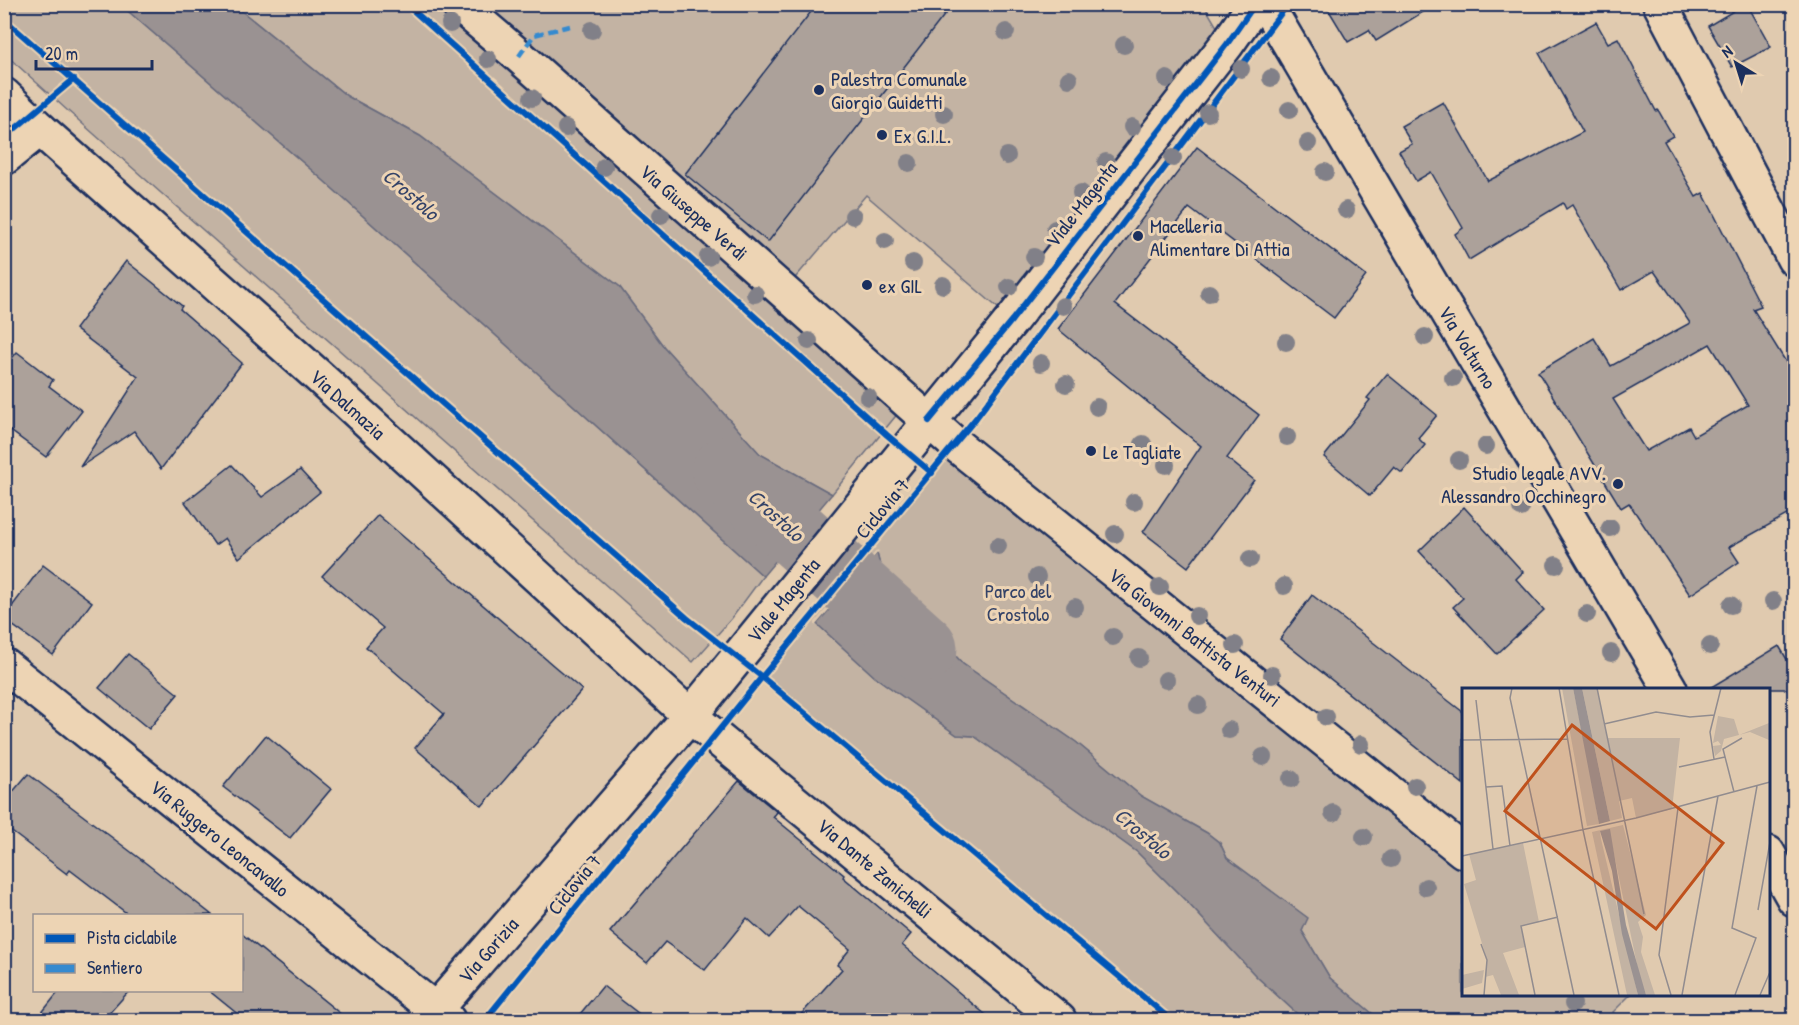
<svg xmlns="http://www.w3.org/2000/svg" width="1799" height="1025" font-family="'Patrick Hand',sans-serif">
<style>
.green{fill:#c3b3a3;stroke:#6f7180;stroke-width:1.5}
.water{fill:#9a9292;stroke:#676a7d;stroke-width:1.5}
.pier{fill:#e0caaf}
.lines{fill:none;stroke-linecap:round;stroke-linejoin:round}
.river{stroke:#9a9292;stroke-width:69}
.building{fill:#aca19a;stroke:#1b2f5e;stroke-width:1.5;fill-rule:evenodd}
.minor-casing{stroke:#1b2f5e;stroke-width:38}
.major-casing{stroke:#1b2f5e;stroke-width:38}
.minor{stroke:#edd4b4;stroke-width:33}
.major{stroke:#edd4b4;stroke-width:33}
.quiet{stroke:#368acf;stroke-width:4.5;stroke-dasharray:9 4.5;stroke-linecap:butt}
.cycleway-casing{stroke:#edd4b4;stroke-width:10}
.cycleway{stroke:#0057b8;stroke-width:6}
.tree{fill:#818088}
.poi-dot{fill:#1b2f5e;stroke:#edd4b4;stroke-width:2}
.labels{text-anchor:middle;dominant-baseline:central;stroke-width:6;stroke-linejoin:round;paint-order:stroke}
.poi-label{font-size:20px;fill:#1b2f5e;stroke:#edd4b4;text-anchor:start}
.street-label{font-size:20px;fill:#1b2f5e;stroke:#edd4b4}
.park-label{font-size:20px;fill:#344368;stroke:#edd4b4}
.water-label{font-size:21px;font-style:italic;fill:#344368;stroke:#edd4b4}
.inset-road{fill:none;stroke:#918c8f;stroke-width:1.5}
.view{fill:#bf511c;fill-opacity:0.15;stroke:#bf511c;stroke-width:3}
.inset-edge{fill:none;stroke:#1b2f5e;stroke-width:3}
</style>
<rect width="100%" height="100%" fill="#e0caaf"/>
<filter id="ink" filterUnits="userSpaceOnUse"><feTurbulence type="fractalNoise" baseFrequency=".0167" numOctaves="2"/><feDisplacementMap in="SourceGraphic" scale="12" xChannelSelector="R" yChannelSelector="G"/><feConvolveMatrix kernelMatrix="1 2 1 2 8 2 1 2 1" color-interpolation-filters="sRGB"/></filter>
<g filter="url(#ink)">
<g class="green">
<path d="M4,5h117l202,175 440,396 -31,42 -39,44 -625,-551 -63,-57z"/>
<path d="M234,5h970l23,39 -215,276 -146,-125 -82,96 124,110 -76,93 -72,-40 -96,-107 -45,-61 -199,-150 -73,-40z"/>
<path d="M955,444l508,407v143h168l-18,18 5,8h-238l-50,-42 -28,-47 5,-13 -80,-60 -7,-15 -13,-10 -66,-37 -65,-54 -113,-78 -19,-21 -48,-37 -12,-24 -7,-28 -60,70 58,53 82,58 17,1 163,116 50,50 69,74 48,44h-132l-410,-343z"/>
</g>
<g class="water">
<path d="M121,5h113l113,91 73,40 199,150 45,61 96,107 72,40 -69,82 -440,-396z"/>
<path d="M877,553l7,29 12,24 48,37 19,21 113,78 65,54 66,37 13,10 7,15 81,60 -6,13 28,47 50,42h-76l-48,-44 -69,-74 -50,-50 -163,-116 -17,-1 -82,-58 -58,-53z"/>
</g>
<path class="pier" d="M877,550l2,1 -64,75v-4z"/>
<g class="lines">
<path class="river" d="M726,471l197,177"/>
</g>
<g class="building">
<path d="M817,4h136l-185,238 -83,-68z"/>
<path d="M1325,4h111l-60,37 -7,-11 -21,12z"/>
<path d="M1745,4h2l24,43 -39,20 -24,-41z"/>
<path d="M1596,22l12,21 10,-5 38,73 2,-1 15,26 -9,5 32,56 7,-4 58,113 -8,3 41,66v136l-65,36 10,15 -49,33 -61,-92 -8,5 -83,-136 56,-34 17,28 79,-43 -36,-52 -33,19 -49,-85 -6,4 -3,-6 -94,57 -14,-26 8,-6 -32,-56 -15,9 -17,-30 13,-7 -11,-18 42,-24 45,79 95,-49 -44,-79zM1710,344l38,61 -54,31 -5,-9 -43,24 -33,-52z"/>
<path d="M1197,147l169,129 -32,42 -145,-110 -74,96 144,111 -32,43 27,22 -66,87 -45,-35 58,-86 -143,-117z"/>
<path d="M126,261l56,45 -2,3 62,54 -81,106 -27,-38 -54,36 58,-90 -63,-48z"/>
<path d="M17,352l36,28 -4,6 33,25 -36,46 -42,-31v-58z"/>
<path d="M1387,374l50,41 -19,23 7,7 -23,28 -8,-6 -24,29 -46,-39 46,-57 -3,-2z"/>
<path d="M232,465l30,32 38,-27 20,22 -81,66 -14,-20 -10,7 -30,-43z"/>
<path d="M1464,507l59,65 -7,7 28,31 -47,44 -44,-47 10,-9 -44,-47z"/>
<path d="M378,515l204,175 -100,116 -67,-58 29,-34 -78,-67 17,-19 -61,-52z"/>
<path d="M43,565l49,37 -39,53 -49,-36v-2z"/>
<path d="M1312,595l151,117v72l-183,-145z"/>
<path d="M1779,646l15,25v18h-86z"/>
<path d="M128,654l50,40 -29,35 -50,-41z"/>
<path d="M266,735l65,54 -41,49 -67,-51z"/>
<path d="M28,774l119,90 65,51h-83l-59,-45 -3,4 -63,-48v-24z"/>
<path d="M739,781l38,31 -4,5 71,58 -1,2 68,57 -9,11 90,75h-196l46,-51 -5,-4 13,-16 -52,-43 -29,32 -22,-20 -42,52 -40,-28 -18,21 -37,-31z"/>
<path d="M242,934l106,86h-103l-37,-30h34z"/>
<path d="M603,986l44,34h-72z"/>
<path d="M60,990h70l-27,30h-67z"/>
</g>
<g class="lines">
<defs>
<g id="minor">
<path d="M458,4l61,52 436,388 508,407"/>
<path d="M1266,4l404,685"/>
<path d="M1660,4l134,255"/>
<path d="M4,95l36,34 276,245 374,342 369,304"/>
<path d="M4,158l36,-29"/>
<path d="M4,665l444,355"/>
<path d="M1768,853l26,46"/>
</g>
<path id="major" d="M427,1020l263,-304 322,-396 215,-276 28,-40"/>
</defs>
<use href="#minor" class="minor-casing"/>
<use href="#major" class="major-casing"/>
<use href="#minor" class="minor"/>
<use href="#major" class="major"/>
<path class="quiet" d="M519,56l15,-21 36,-9"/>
<defs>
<g id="cycleway">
<path d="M406,4l481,431 45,38"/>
<path d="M4,19l683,599 75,59 409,343"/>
<path d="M4,138l70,-59"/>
<path d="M929,421l83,-101 215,-276 28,-40"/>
<path d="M485,1020l277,-343 214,-259 312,-414"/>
</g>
</defs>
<use href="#cycleway" class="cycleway-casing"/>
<use href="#cycleway" class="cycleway"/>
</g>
<g class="tree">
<circle cx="450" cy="24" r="9"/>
<circle cx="592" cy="30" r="9"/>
<circle cx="1006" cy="32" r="9"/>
<circle cx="1124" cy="45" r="9"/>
<circle cx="488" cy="59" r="9"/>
<circle cx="1241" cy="69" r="9"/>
<circle cx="1271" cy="78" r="9"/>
<circle cx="1069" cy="79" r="9"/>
<circle cx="1167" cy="79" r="9"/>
<circle cx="532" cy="98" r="9"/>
<circle cx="1289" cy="110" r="9"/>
<circle cx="1208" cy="113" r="9"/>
<circle cx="944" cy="114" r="9"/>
<circle cx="1132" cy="127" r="9"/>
<circle cx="566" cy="128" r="9"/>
<circle cx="1308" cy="143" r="9"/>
<circle cx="1007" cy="156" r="9"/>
<circle cx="1173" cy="158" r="9"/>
<circle cx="1106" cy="162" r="9"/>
<circle cx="909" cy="163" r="9"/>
<circle cx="604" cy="167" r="9"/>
<circle cx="1325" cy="172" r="9"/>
<circle cx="1081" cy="193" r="9"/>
<circle cx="1346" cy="210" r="9"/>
<circle cx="661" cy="215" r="9"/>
<circle cx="853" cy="216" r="9"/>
<circle cx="1055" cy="229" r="9"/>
<circle cx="885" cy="241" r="9"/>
<circle cx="708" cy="257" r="9"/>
<circle cx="1034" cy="257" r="9"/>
<circle cx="913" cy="263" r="9"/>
<circle cx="943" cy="285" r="9"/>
<circle cx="1009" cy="287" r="9"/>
<circle cx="1209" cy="293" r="9"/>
<circle cx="755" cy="294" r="9"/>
<circle cx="1063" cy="306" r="9"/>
<circle cx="1425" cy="337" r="9"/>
<circle cx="809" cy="341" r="9"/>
<circle cx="1286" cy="342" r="9"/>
<circle cx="1041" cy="363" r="9"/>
<circle cx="1453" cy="378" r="9"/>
<circle cx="1066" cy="384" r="9"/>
<circle cx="868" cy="397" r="9"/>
<circle cx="1097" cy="407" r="9"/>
<circle cx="1287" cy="437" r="9"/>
<circle cx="1143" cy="444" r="9"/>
<circle cx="1486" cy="446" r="9"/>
<circle cx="1459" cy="460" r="9"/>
<circle cx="1166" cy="465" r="9"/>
<circle cx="1134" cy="502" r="9"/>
<circle cx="1521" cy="508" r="9"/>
<circle cx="1610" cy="528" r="9"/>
<circle cx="1115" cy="534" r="9"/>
<circle cx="998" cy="546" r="9"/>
<circle cx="1250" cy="559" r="9"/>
<circle cx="1556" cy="565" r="9"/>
<circle cx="1037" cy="577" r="9"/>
<circle cx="1284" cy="586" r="9"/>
<circle cx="1160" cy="587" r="9"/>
<circle cx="1773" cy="601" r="9"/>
<circle cx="1731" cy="605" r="9"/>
<circle cx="1075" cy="607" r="9"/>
<circle cx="1587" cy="614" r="9"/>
<circle cx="1197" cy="616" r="9"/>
<circle cx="1113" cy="637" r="9"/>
<circle cx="1235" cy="645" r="9"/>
<circle cx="1710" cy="646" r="9"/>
<circle cx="1611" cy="653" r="9"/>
<circle cx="1139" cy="658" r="9"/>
<circle cx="1272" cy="675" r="9"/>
<circle cx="1166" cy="680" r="9"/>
<circle cx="1198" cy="705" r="9"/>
<circle cx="1326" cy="717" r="9"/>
<circle cx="1229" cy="730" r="9"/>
<circle cx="1361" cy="744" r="9"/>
<circle cx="1263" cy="757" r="9"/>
<circle cx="1291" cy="779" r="9"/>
<circle cx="1415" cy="786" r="9"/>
<circle cx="1333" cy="813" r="9"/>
<circle cx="1364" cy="837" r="9"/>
<circle cx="1391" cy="859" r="9"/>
<circle cx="1426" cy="887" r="9"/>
<circle cx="1573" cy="1004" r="9"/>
</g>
</g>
<g class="poi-dot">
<circle cx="819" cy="90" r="6"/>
<circle cx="882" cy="135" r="6"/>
<circle cx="1138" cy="236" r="6"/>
<circle cx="867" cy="285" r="6"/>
<circle cx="1091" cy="451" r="6"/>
<circle cx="1618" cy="484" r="6"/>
</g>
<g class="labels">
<g class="poi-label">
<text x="831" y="78">Palestra Comunale<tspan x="831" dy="23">Giorgio Guidetti</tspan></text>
<text x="894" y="135">Ex G.I.L.</text>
<text x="1150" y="225">Macelleria<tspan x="1150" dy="23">Alimentare Di Attia</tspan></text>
<text x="879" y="285">ex GIL</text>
<text x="1103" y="451">Le Tagliate</text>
<text x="1606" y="472" text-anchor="end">Studio legale AVV.<tspan x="1606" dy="23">Alessandro Occhinegro</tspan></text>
</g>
<g class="street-label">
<text transform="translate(1081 204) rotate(-52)">Viale Magenta</text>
<text transform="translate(694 212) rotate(41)">Via Giuseppe Verdi</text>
<text transform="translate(1468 347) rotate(59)">Via Volturno</text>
<text transform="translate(348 404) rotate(42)">Via Dalmazia</text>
<text transform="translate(882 508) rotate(-50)">Ciclovia 7</text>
<text transform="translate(783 600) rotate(-51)">Viale Magenta</text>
<text transform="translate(1195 637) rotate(38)">Via Giovanni Battista Venturi</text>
<text transform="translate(220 838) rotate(39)">Via Ruggero Leoncavallo</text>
<text transform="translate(875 868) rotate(40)">Via Dante Zanichelli</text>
<text transform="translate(574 884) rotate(-51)">Ciclovia 7</text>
<text transform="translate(488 950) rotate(-49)">Via Gorizia</text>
</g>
<g class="park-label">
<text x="1018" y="590">Parco del<tspan x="1018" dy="23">Crostolo</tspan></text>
</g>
<g class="water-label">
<text transform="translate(411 194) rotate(41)">Crostolo</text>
<text transform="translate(776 515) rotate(42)">Crostolo</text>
<text transform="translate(1143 833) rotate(40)">Crostolo</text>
</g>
</g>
<g transform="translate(1462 688)">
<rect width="308" height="308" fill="#e0caaf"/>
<path d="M100,0h11l15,74 11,62 -12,2zM120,0h15l10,50h73l-8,71 -36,9 -4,-20 -13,3 3,17 -12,3zM256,28l16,3 5,16 30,-12v17l-19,-8 -26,7 -3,12 -6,5 -2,-10 8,-1 -3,-4 -5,2zM161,137l23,90 -8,7 5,15 -2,15 14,43h-9l-6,-16 -31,-149 -9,1 1,8 37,156h-11l-35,-163zM61,155l16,79 -18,4 4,21 -22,6 16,42h-18l-8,-20 -8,2 2,-17 -23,-76 12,-4 -7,-26zM22,282l-2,13 -20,6v-14z" fill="#c3b3a3"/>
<path d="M111,0h9l28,133 -11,3zM148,141l16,96 20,70h-8l-16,-61 -10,-63 -12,-40z" fill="#9a9292"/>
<path class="inset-road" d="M50,0l-2,10 64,297M97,0l24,142 36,165M135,0l47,226M14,12l17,149M142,36l52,-12 34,5 24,-2M0,52l105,-1M252,71l-4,-27 11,-44M217,79l46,-10M24,99l16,-1 8,60M272,104l-11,-43 19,-11M0,168l174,-38 134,-36M296,222l12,-68M19,256l6,16 -3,35M73,307l-14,-69 37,-9M209,307l-12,-40 19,-147M220,307l36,-199M273,307l21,-57 -24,-10 25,-142M298,307l10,-23"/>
<path class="view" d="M110,37l151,118 -67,86 -151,-118z"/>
<rect width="308" height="308" class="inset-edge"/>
</g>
<rect width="1799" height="1025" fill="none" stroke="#edd4b4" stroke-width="24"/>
<rect x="12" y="12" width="1775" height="1001" fill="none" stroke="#1b2f5e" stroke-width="2" filter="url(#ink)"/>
<rect x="33" y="914" width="210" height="78" fill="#edd4b4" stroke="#999292" stroke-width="1.5"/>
<rect x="45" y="934" width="30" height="9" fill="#0057b8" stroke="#999292" stroke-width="1.5"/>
<text x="87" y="944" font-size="18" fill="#1b2f5e">Pista ciclabile</text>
<rect x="45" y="964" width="30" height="9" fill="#368acf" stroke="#999292" stroke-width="1.5"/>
<text x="87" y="974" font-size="18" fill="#1b2f5e">Sentiero</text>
<g transform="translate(1736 63) rotate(322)" stroke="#edd4b4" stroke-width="4.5" paint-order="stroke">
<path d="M0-4.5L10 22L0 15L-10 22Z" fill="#1b2f5e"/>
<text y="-9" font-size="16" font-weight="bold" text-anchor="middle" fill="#1b2f5e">N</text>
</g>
<path d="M36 60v9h116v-9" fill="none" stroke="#1b2f5e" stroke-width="3"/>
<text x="45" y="60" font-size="18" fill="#1b2f5e" stroke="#edd4b4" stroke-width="4.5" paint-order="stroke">20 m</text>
</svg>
